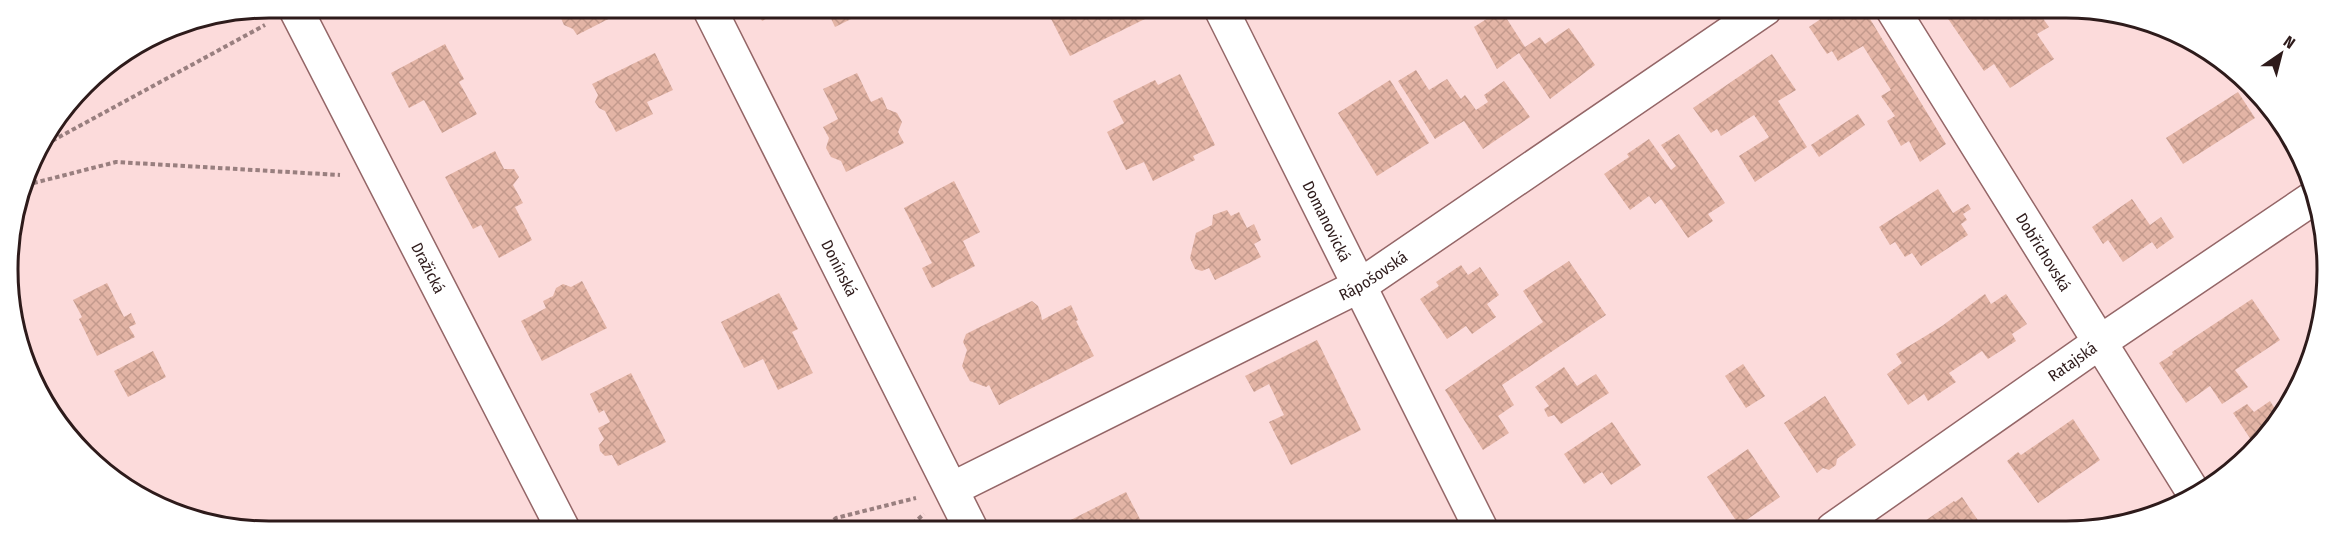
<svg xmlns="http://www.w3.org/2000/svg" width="2335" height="539" font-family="'Fira Sans Condensed',sans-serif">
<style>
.building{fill:url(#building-cross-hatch)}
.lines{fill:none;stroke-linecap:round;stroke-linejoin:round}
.minor-casing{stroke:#946667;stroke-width:36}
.path{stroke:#997f7f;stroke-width:4;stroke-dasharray:4.5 3;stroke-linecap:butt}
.minor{stroke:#fff;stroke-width:33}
.labels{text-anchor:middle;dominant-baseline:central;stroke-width:6;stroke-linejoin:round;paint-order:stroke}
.street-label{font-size:16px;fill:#2e1b1b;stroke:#fff}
.rim{fill:none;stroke:#2e1b1b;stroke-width:3}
</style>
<defs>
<pattern id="building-cross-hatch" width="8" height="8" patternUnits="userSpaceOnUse" patternTransform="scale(1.5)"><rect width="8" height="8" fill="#e3b4a5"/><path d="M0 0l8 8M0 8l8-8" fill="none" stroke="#c39a8d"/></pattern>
</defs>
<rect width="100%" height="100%" fill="#fcdbdb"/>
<g class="building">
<path d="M562,8h68l-53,27 -4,-6 -9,-4 -4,-9z"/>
<path d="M756,8h31l-25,13z"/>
<path d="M805,8h68l-38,19 -9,-19 -18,9z"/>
<path d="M1053,8l94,1 4,7 -81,40 -23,-45z"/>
<path d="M1482,9h26l-5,4 22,34 15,-10 5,7 24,-16 26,37 -45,34 -31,-46 -22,16 -23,-42 14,-9z"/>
<path d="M1835,9h29l82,135 -26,18 -11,-21 -8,5 -14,-25 8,-5 -14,-20 10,-6 -28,-44 -25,15 -6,-10 -5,3 -18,-27z"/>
<path d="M1942,10h95l12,17 -12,7 17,25 -44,29 -16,-24 -10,7z"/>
<path d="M445,44l19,35 -5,3 18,32 -35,19 -18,-33 -15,8 -18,-35z"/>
<path d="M655,53l18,37 -26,12 6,12 -37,18 -11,-21 -6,-3 -4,-6 3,-7 -6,-11z"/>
<path d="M1772,54l24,36 -18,11 29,46 -52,35 -16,-26 30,-19 -15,-22 -33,21 -4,-7 -6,4 -18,-25z"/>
<path d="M1416,70l13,20 18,-11 14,20 4,-4 11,15 12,-8 -4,-7 20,-14 26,36 -47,32 -19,-28 -29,18 -37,-58z"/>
<path d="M857,73l14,29 11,-5 5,12 10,4 5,9 -4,10 6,11 -58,29 -5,-11 -10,-4 -5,-9 3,-10 -6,-11 15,-8 -15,-30z"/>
<path d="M1180,74l35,71 -22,11 2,4 -42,21 -9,-19 -18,8 -19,-38 17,-9 -11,-22 42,-21 3,5z"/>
<path d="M1390,80l39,63 -52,33 -39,-63z"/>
<path d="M2238,92l17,26 -72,46 -17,-26z"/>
<path d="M1858,114l7,11 -46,32 -8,-12z"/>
<path d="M1679,134l46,69 -17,11 5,7 -25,17 -27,-39 -6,5 -6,-8 -19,14 -26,-36 25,-17 -2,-3 22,-15 22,31 5,-4 -15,-21z"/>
<path d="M495,151l9,18h10l5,8 -6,8 10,18 -8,4 17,33 -33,18 -18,-33 -8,4 -28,-52z"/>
<path d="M954,181l26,51 -17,9 12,25 -43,22 -10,-20 10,-5 -28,-55z"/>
<path d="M1938,189l15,24 15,-9 3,5 -8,5 4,6 -6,4 7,11 -47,31 -9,-13 -7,4 -10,-15 -5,3 -11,-18z"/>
<path d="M2132,199l18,26 11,-8 13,20 -17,12 -5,-7 -29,20 -15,-22 -5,4 -11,-17z"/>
<path d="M1227,210l4,6 8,-4 8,16 7,-4 7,16 -7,4 7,13 -46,23 -6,-12 -7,3 -7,-2 -5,-11 6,-25 16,-8 1,-10z"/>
<path d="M1569,261l37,54 -104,70 12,20 -16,11 11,17 -26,17 -38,-60 98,-68 -20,-31z"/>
<path d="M1461,265l7,10 12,-8 19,28 -12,9 9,13 -24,17 -6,-8 -19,13 -27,-40 19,-13 -3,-4z"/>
<path d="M582,281l25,47 -65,33 -21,-40 25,-13 -3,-7 10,-5 3,-8 7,-4 8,3z"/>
<path d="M107,283l17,34 7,-4 5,11 -7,3 6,10 -38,19 -18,-37 3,-2 -9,-17z"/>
<path d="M779,293l19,36 -6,3 21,41 -35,17 -15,-31 -19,9 -23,-46z"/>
<path d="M1985,294l6,10 15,-10 21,30 -15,10 4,7 -28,18 -6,-8 -33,22 7,9 -28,19 -4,-7 -16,11 -21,-31 15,-11 -6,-9 46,-28z"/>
<path d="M2252,299l28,41 -45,30 13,17 -26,17 -12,-18 -24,17 -27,-40 14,-9 -1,-2z"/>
<path d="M1032,301l6,5 3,8 1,6 29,-15 7,15 -2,1 18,35 -95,49 -10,-20 -3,2 -16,-6 -8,-15 5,-16 -4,-8 3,-8z"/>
<path d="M1317,340l44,90 -70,35 -22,-43 15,-7 -15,-31 -15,8 -9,-16z"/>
<path d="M153,351l13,26 -38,20 -14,-26z"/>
<path d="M1743,364l22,32 -19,12 -21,-32z"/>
<path d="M1564,367l13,19 19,-12 13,19 -48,31 -7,-9 -6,2 -4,-8 5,-3 -14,-19z"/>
<path d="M631,373l35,69 -48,24 -6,-11 -7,1 -5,-5 -1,-6 5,-6 -6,-11 12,-6 -6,-12 -5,3 -9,-19z"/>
<path d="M1825,396l31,49 -19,14 -1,6 -7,5 -6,-2 -6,5 -33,-50z"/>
<path d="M2270,401l9,14 -23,32 -23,-34 14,-9 7,8z"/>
<path d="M2073,419l27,41 -62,43 -31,-42 11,-9 3,3z"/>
<path d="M1612,422l29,43 -30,20 -9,-13 -18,12 -20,-30z"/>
<path d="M1748,449l32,48 -41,28 -32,-48z"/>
<path d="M1126,492l19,37h-92z"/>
<path d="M1962,497l22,32h-71l41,-28 1,1z"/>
<path d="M1655,523l4,6h-14z"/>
</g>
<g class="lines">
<defs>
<g id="minor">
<path id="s1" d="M295,8l268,521"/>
<path id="s2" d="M709,8l262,521"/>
<path id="s3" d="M1221,9l260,520"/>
<path id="s4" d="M1893,10l302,485"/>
<path id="s5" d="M952,489l409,-204 404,-276"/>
<path id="s6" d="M1833,529l267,-187 216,-146"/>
</g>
</defs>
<use href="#minor" class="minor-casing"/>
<g class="path">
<path d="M39,148l226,-123"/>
<path d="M26,185l90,-23 224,13"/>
<path d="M822,529l14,-11 80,-20"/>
<path d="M907,529l17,-15"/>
</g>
<use href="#minor" class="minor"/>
</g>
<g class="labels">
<g class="street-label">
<text stroke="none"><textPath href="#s3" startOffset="237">Domanovická</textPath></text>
<text stroke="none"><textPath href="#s4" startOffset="285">Dobřichovská</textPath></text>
<text stroke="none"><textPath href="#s1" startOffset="292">Dražická</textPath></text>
<text stroke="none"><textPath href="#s2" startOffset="291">Donínská</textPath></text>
<text stroke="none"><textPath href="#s5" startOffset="472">Rápošovská</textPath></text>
<text stroke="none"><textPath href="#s6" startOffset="292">Ratajská</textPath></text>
</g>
</g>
<path d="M0 0H2335V539H0ZM269 18H2066A251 251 0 0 1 2317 269V270A251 251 0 0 1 2066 521H269A251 251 0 0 1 18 270V269A251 251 0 0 1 269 18Z" fill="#fff" fill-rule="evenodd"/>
<path class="rim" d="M269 18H2066A251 251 0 0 1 2317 269V270A251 251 0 0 1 2066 521H269A251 251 0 0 1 18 270V269A251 251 0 0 1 269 18Z"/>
<g transform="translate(2281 54) rotate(35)" stroke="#ffffff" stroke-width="4.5" paint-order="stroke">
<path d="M0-4.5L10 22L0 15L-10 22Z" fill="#2e1b1b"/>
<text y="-9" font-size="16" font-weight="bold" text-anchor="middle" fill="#2e1b1b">N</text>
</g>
</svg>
